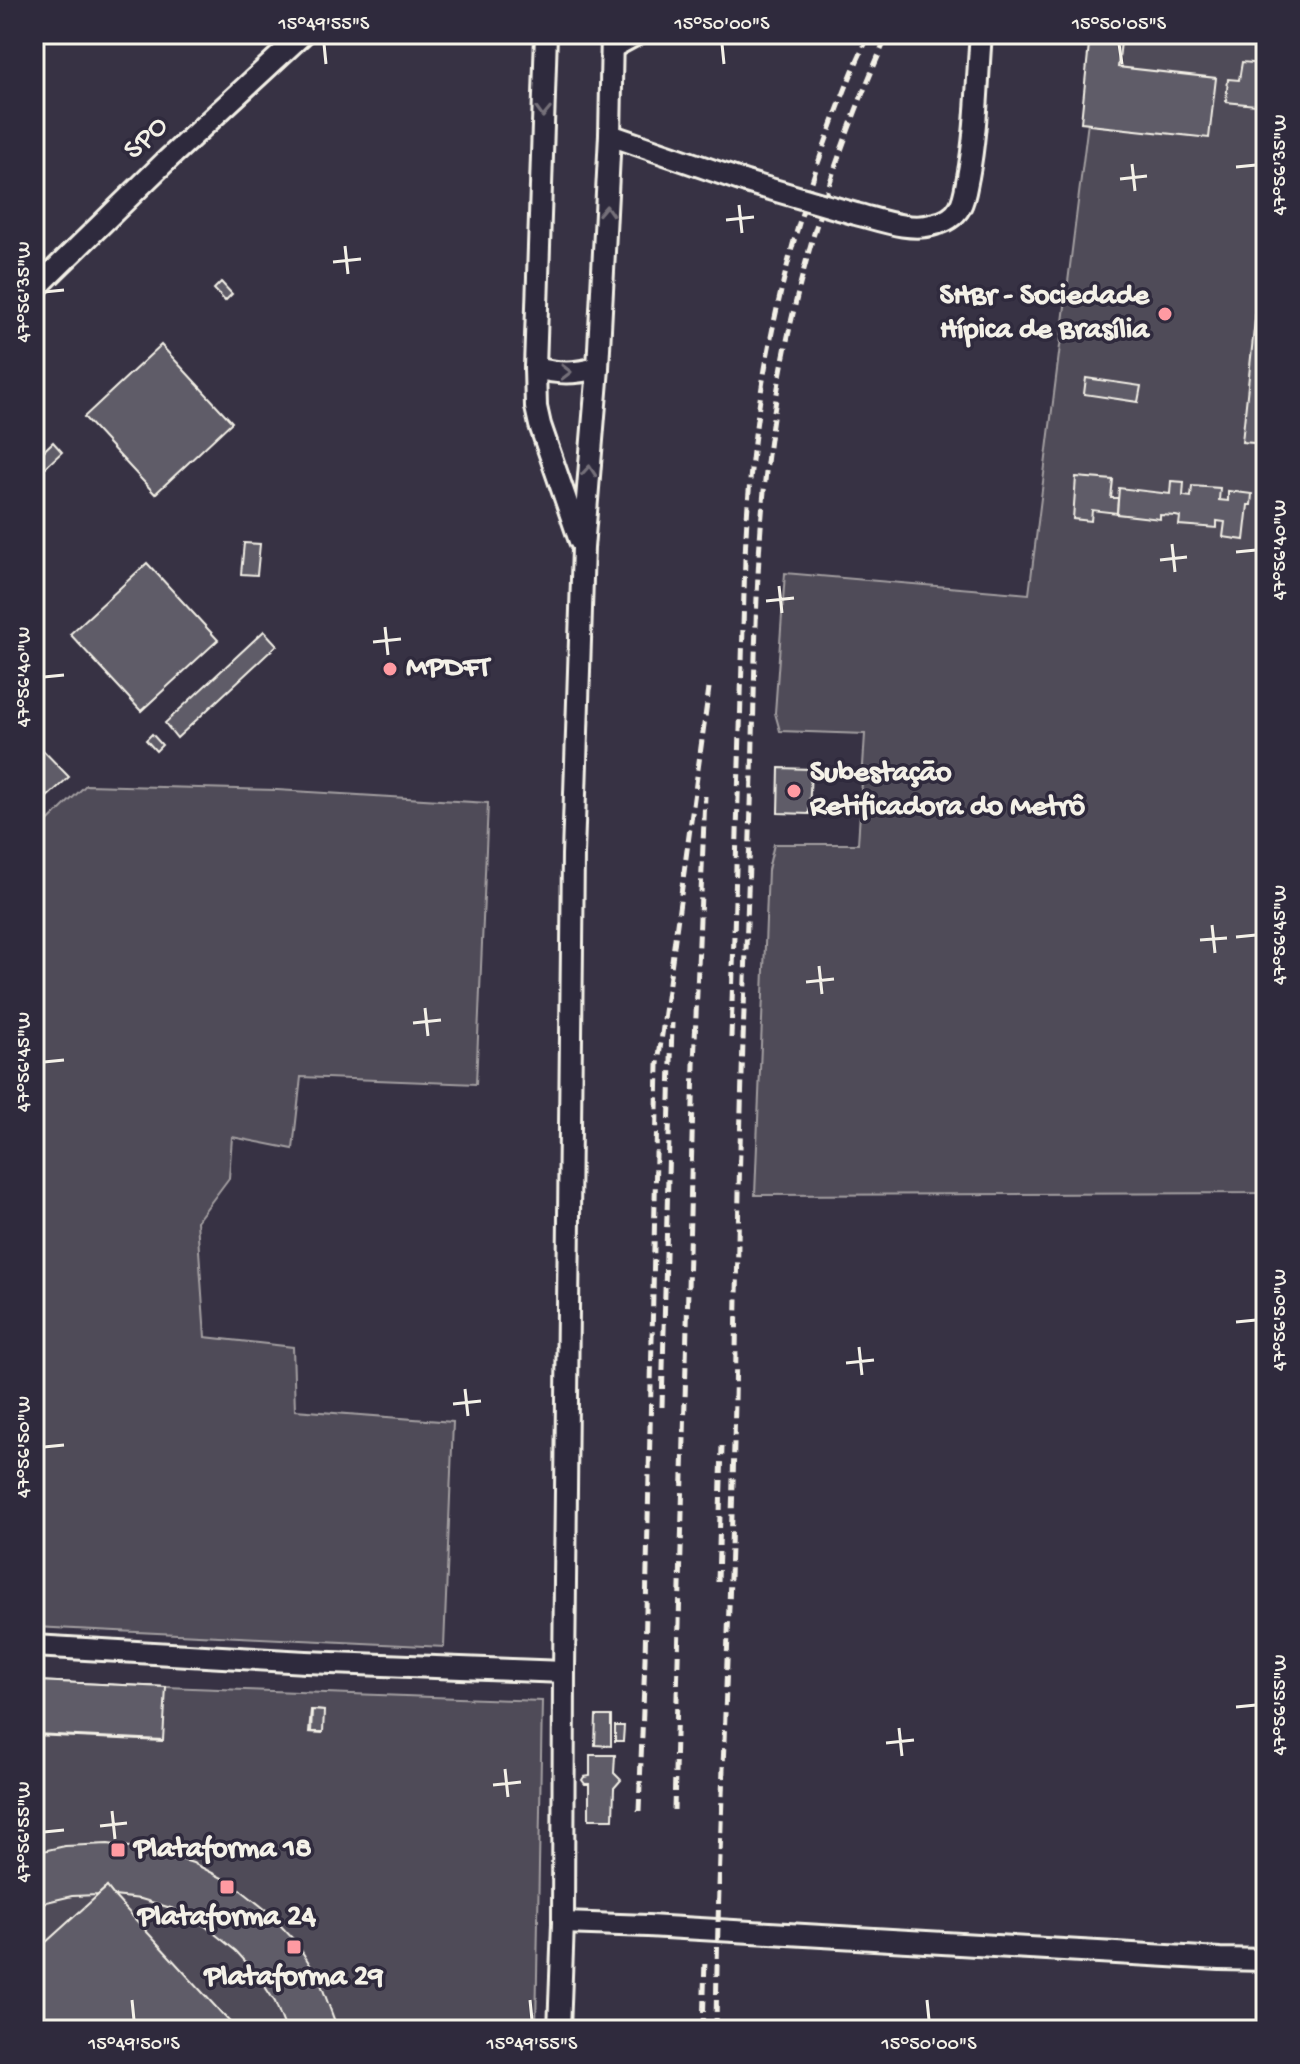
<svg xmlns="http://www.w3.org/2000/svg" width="1300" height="2064" font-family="'Gochi Hand',sans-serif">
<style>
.green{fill:#504b59;stroke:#a29ea0;stroke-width:2}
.building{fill:#5f5c67;stroke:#f4f1e8;stroke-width:2}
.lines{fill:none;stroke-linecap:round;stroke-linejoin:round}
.secondary-casing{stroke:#f4f1e8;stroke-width:26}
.secondary{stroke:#2f2a3d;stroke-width:20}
.rail{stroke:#f4f1e8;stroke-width:5;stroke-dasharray:12 6;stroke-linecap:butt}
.secondary-bridge-casing{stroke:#f4f1e8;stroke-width:26;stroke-linecap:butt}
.secondary-bridge{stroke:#2f2a3d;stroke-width:20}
.oneway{stroke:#747079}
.ticks{fill:none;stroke:#f4f1e8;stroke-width:3}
.poi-dot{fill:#ff9aa2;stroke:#2f2a3d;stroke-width:3}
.labels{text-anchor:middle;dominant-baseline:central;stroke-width:7;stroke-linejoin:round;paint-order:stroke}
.street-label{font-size:30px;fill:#f4f1e8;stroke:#2f2a3d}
.poi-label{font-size:30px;font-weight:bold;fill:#f4f1e8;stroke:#2f2a3d;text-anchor:start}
.neatline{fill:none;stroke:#f4f1e8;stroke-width:3}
.ticks-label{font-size:20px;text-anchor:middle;fill:#f4f1e8}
</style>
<rect width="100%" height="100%" fill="#373244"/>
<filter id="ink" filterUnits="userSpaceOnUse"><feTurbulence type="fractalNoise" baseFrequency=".0125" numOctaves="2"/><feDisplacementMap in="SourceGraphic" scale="16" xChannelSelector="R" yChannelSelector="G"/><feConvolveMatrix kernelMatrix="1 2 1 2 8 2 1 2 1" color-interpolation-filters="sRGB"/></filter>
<g filter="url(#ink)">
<g class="green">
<path d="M1099,34h167v1159l-511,2 13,-325 6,-26h84l7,-110 -85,-3 -5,-18 10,-140 244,21z"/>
<path d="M86,785l191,5 211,13 -12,281 -175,-7 -8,72 -61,-12 -3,41 -32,43 8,116 88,10 2,63 158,12 -9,225 -410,-20v-792z"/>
<path d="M34,1682l508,19 -6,329h-502z"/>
</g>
<g class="building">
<path d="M1090,34h32l-4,33 98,11 -7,60 -119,-13v-2l-9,-1z"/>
<path d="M1239,34h27v7l-28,-3z"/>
<path d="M1265,57h1v49l-40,-4 2,-23 11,1 3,-18 22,2z"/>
<path d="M1263,244h3v200l-24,-2z"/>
<path d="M221,282l11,12 -7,7 -11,-12z"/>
<path d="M161,345l71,77 -77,72 -71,-77z"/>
<path d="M1086,378l55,8 -3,16 -54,-8z"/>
<path d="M53,442l9,10 -28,26v-18z"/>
<path d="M1076,477l37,3 -2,18h7l-1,15 -25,-3 -1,11 -18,-2z"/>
<path d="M1171,481l13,1 -1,14 8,1 1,-11 28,2 -1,12 9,1v-10l24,3 -1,11h-3l-4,35 -21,-3 2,-15 -8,-1v7l-38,-3 1,-8 -4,-1 -16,-1v4l-43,-5 2,-26 51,6z"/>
<path d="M244,543l16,1 -3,31 -16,-1z"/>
<path d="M147,563l71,77 -77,71 -71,-77z"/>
<path d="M264,631l13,14 -100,93 -12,-15z"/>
<path d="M152,734l10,11 -6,6 -10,-11z"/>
<path d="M34,741l35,36 -35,32z"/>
<path d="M779,768l32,1 -2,45 -31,-1z"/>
<path d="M35,1681l129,6 -2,54 -128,-6z"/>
<path d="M36,1681l130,6 -3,53 -129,-6z"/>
<path d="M311,1710l12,1 -1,22 -13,-1z"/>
<path d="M312,1710l12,1 -1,21h-12z"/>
<path d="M596,1716h15v30l-16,-1z"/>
<path d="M615,1726h9l-1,15h-8z"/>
<path d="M590,1755h25l-1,18 7,7 -7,8 -1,31h-24v-35h-4l-3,-4 2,-3 6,-1z"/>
<path d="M108,1844l44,6 41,13 39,20 34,27 30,32 23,37 19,51h-52l-11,-28 -19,-29 -20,-22 -31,-25 -31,-17 -33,-10 -27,-3 -7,-9 -9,8 -26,1 -38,9v-52l31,-7z"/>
<path d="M107,1887l7,9 123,134h-203v-77z"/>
</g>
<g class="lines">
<defs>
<g id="secondary">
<path d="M546,34l-11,334 1,39 4,18 40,116"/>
<path d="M613,47l24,-13"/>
<path d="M610,135l136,47"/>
<path d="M856,214c24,6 54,18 79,10 10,-2 20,-8 25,-17 5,-9 6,-21 8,-30 9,-47 9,-96 13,-143"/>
<path d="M34,290l133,-130 136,-126"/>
<path d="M535,368c24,6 38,6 63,0"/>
<path d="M34,1646l272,16 258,10"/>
<path d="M563,1923l85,3 572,33 46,1"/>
<path d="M559,2030l4,-107 1,-251 9,-817 10,-307 15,-180 12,-233 2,-101"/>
</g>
</defs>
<use href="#secondary" class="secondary-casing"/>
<use href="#secondary" class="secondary"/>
<g class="rail">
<path d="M731,1038l14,-479c5,-146 34,-293 85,-429 12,-33 24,-65 40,-96"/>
<path d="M662,1407l10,-384"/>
<path d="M718,1582l4,-136"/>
<path d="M674,1810l20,-745 11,-269"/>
<path d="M639,1811l6,-152 13,-595 51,-376"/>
<path d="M703,2030l2,-72"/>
<path d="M716,2030c2,-172 11,-344 16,-516 4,-122 5,-243 8,-365 3,-125 8,-250 12,-374 3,-98 3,-197 13,-294 16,-155 59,-305 123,-447"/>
</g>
<defs>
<path id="secondary-bridge" d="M746,182l110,32"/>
</defs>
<use href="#secondary-bridge" class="secondary-bridge-casing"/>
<use href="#secondary-bridge" class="secondary-bridge"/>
</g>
<defs><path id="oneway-chevron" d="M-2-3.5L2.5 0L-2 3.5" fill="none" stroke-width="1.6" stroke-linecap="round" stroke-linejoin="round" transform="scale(2)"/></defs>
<g class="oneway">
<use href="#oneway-chevron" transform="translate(543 112) rotate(92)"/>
<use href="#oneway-chevron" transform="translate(606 211) rotate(-87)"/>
<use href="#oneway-chevron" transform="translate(566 372)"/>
<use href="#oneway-chevron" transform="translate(589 471) rotate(-85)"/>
</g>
</g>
<path class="ticks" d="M324,44l2,20M722,44l2,20M1119,44l3,20M1132,164l3,27M1236,167l20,-2M1120,179l27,-3M739,205l3,28M726,220l28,-3M345,246l3,28M333,262l28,-3M44,292l20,-2M1172,544l3,28M1236,552l20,-2M1160,560l27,-3M779,586l3,27M766,601l28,-3M385,627l3,28M373,642l28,-3M44,677l20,-2M1212,925l3,28M1236,937l20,-2M1200,940l27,-2M819,966l3,28M806,982l28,-3M425,1008l3,28M413,1023l28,-3M44,1062l20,-2M1236,1322l20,-2M859,1347l3,28M846,1363l28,-3M465,1389l3,27M453,1404l28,-3M44,1447l20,-2M1236,1707l20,-2M899,1728l3,28M886,1743l28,-3M505,1769l3,28M493,1785l28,-3M112,1811l3,28M100,1826l27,-3M44,1832l20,-2M132,2000l2,20M530,2000l2,20M927,2000l2,20"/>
<g class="poi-dot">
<circle cx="1165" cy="314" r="8"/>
<circle cx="390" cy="669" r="8"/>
<circle cx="794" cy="791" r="8"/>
<rect x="110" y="1842" width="16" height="16" rx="4"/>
<rect x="219" y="1879" width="16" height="16" rx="4"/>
<rect x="286" y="1939" width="16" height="16" rx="4"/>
</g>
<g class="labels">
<g class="street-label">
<text transform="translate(147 139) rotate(-44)">SPO</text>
</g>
<g class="poi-label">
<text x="1149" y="297" text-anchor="end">SHBr - Sociedade<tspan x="1149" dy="34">Hípica de Brasília</tspan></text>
<text x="406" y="669">MPDFT</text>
<text x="810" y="774">Subestação<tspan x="810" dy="34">Retificadora do Metrô</tspan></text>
<text x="134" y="1850">Plataforma 18</text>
<text x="227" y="1918" text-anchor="middle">Plataforma 24</text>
<text x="294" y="1978" text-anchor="middle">Plataforma 29</text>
</g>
</g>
<rect width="1300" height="2064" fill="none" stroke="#2f2a3d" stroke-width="88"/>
<rect x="44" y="44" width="1212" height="1976" class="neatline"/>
<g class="ticks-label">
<text x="324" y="29">15°49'55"S</text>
<text x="722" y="29">15°50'00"S</text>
<text x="1119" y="29">15°50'05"S</text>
<text transform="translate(1278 165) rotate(-90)" y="7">47°56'35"W</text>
<text transform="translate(22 292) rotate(-90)" y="7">47°56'35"W</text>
<text transform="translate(1278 550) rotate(-90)" y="7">47°56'40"W</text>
<text transform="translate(22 677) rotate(-90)" y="7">47°56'40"W</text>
<text transform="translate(1278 935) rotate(-90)" y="7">47°56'45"W</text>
<text transform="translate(22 1062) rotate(-90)" y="7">47°56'45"W</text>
<text transform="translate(1278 1320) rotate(-90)" y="7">47°56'50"W</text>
<text transform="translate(22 1447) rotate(-90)" y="7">47°56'50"W</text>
<text transform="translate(1278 1705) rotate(-90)" y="7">47°56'55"W</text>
<text transform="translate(22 1832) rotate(-90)" y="7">47°56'55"W</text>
<text x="134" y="2049">15°49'50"S</text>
<text x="532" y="2049">15°49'55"S</text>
<text x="929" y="2049">15°50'00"S</text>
</g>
</svg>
